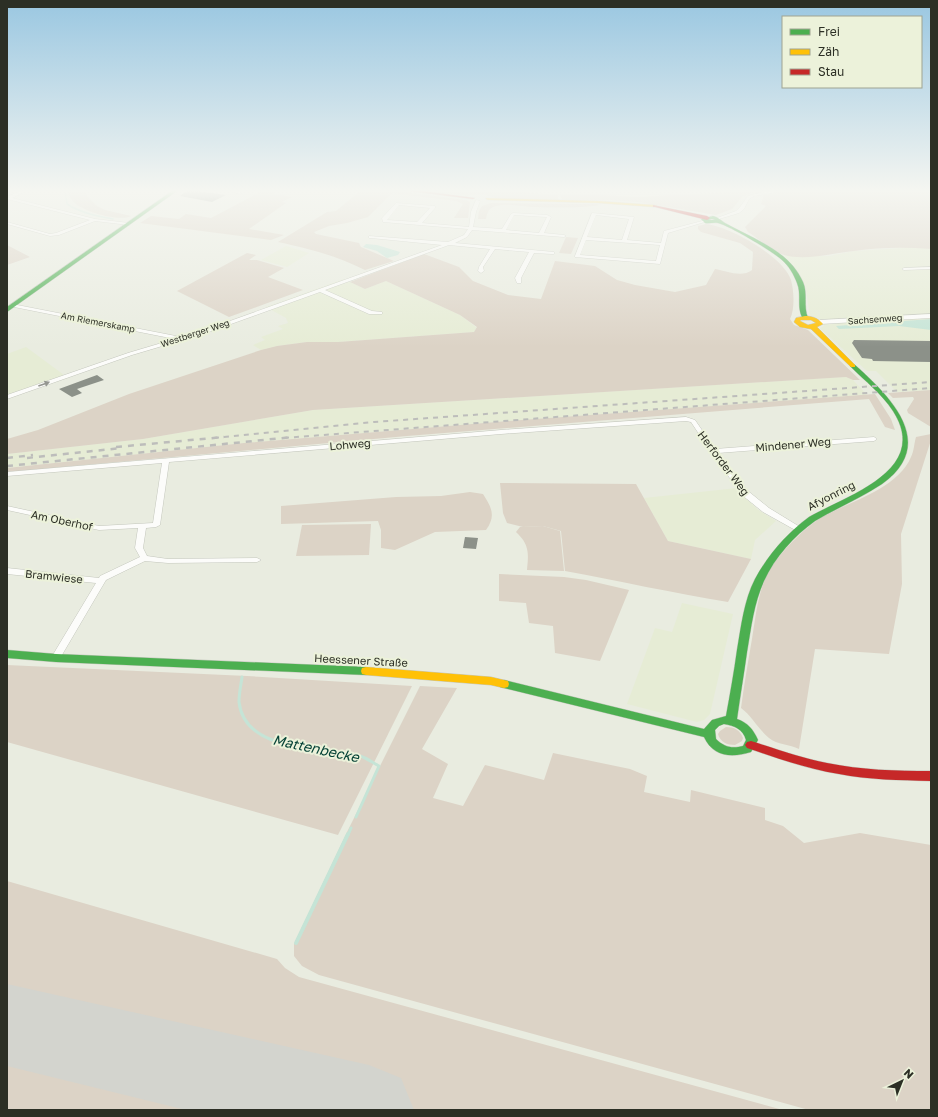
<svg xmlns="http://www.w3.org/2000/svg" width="938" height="1117" font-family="'Golos Text',sans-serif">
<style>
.built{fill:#e6ecd5}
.green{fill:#dcd3c6}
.water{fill:#c5e4d6}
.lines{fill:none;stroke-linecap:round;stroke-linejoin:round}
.stream-far2{stroke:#c5e4d6;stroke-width:1.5}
.stream-far1{stroke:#c5e4d6;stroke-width:3}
.stream{stroke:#c5e4d6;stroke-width:4}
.runway{fill:#d3d4ce;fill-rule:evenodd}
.building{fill:#8c9189}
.street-casing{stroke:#c4c7bd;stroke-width:1}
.fast-casing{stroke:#c4c7bd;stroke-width:1}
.slow-casing{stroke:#c4c7bd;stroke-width:1}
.jam-casing{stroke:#c4c7bd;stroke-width:1}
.street{fill:#fcfcfa;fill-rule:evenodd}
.fast{fill:#4caf50;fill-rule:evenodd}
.slow{fill:#ffc107;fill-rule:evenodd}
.jam{fill:#c62828;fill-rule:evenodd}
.rail-far1{stroke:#bdbdbb;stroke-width:2;stroke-dasharray:5 5;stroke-linecap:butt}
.rail{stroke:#bdbdbb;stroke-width:2.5;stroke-dasharray:6 6;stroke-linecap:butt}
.oneway{fill:#949690}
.labels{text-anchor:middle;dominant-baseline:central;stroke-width:4;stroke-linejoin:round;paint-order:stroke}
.far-street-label{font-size:9px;fill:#2c2f25;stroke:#ecf2da}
.street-label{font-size:11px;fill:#2c2f25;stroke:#ecf2da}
.near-water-label{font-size:14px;font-style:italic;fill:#064337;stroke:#ecf2da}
</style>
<rect width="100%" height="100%" fill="#e9ece0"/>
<g class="built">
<path d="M286,246l23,7 -22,14 -26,-7z"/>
<path d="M919,247l12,2v141l-34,2 -21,-21h-9l-47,-43 4,-2 -4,-7 -10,-3 -4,-26 -16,-28 -8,-8 7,2h40l25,-5z"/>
<path d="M344,279l21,10 21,-8 74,34 17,13 -3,4 -136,10h-31l-30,4 -16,4 -8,-5 12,-5 -4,-3 22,-8 -5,-3 10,-3 -2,-5 -20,-11z"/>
<path d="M26,347l38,28 -57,20v-41z"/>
<path d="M846,377l7,3 14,15 -359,26 -264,22 -237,25v-14l136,-15 170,-29z"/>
<path d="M737,488l20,21 19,12 -21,19 -4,19 -83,-18 -24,-43z"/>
<path d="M682,603l51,11 -23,100 -6,6 -7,2 -70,-18 28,-76 17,4z"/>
</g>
<g class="green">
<path d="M68,191h18l1,5 10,10 8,4 26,6c-12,6 -45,-4 -55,-12 -4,-3 -7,-8 -8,-13z"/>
<path d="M262,191h15l-4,3 19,3 -10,5 4,1 -37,26 35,6 -13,5 -131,-17 11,-7 28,3 7,-5 25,4z"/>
<path d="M360,191h36l70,9 4,2 -2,16h-14l9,-14 -7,-3 -64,-8 -24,24 -21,6 -18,3 -15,6 2,2 43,9 2,4 33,14 -29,9c-30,-15 -55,-21 -87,-28l49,-30 9,-1z"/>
<path d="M425,191h82l50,4 2,6 -64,-3c-16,-7 -18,-2 -32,-3 -12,-1 -25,-3 -38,-4z"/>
<path d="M751,191h8l-16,5 -11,13 -16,6 -78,-13 -28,-2 -47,1 -3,-6h36l42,2z"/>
<path d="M788,191h143v58c-25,-2 -51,-2 -77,2 -21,2 -49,10 -70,4 -12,-4 -25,-16 -36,-23l-3,-5 21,-21 -5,-2 3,-9z"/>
<path d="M491,203l105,1 5,1c-21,3 -44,3 -65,2 -13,0 -30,-5 -43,0 -5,2 -6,7 -7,12h-8l1,-8 3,-5z"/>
<path d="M706,224c23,2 78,33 85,56 3,11 4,29 -1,39l4,6 14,5 52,50h-7l-7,-3 -533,33 -170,29 -136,15v-15l31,-9 91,-36 132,-44 16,-4 30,-4h31l136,-10 3,-5 -17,-12 -74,-34 -21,8 -15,-7 74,-28 35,13 14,14 35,14 33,4 14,-38 40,5 22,14 18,5 40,7 31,-7 9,-16c11,2 27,9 37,1l1,-18 -13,-9 -39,-11 -3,-3v-3z"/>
<path d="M566,237l12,1 -7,16 -12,-1z"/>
<path d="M7,245l23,12 -23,8z"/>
<path d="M247,253l9,2 -7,5h8l27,8 -16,9 35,13 -74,27 -52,-26z"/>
<path d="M931,390v37l-23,-14 -1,-3 7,-11 -1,-2 -20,1 -5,-5z"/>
<path d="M875,394l16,25 4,11 -10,-3 -16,-28 -462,37 -400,36v-4l237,-25 264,-22z"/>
<path d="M931,434v6l-30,94 1,50 -13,70 -74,-5 -16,100c-9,-5 -22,-4 -30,-11 -11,-9 -17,-22 -28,-30 3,-23 7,-46 11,-69 4,-24 6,-52 20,-73 12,-17 29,-35 47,-47 28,-17 78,-29 92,-62 3,-6 3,-13 5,-20z"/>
<path d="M500,483l136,1 32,57 83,18 -23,43c-55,-9 -109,-21 -163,-31l-4,-40 -18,-5 -20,1 -16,-4 -4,-10z"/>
<path d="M470,492l13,2c9,14 13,22 3,36l-51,2 -40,18 -14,-2v-18l-3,-9 -97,3v-18l115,-9 45,-1z"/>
<path d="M371,524l-2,31 -73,1 6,-31z"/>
<path d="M543,526l17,5 4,40 -37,-1c2,-17 2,-26 -11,-38l4,-5z"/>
<path d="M499,574l65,3 22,3 43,10 -29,71 -45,-8 -2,-27 -24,-3 -3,-20 -27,-2z"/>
<path d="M7,665l240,11 165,10 -74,149 -331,-93z"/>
<path d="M420,686l37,2 -35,61 26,15 -15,34 30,8 22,-41 59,15 9,-27 77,16 17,7 -3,16 46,10 1,-12 74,18v12l18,6 21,17 56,-10 71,12v265h-122l-490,-135 -17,-9 -8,-10v-12l54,-114z"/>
<path d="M726,727c8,0 14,3 17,11l-1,3 -7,4c-8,0 -15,-3 -17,-11l2,-3z"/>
<path d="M7,881l270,78 8,9 14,9 484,133h-776z"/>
</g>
<g class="water">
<path d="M366,244l11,1 23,7 -2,3 -11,3 -10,-7 -14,-4z"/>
<path d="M931,319v11l-32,-4 -60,3 -3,-3z"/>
</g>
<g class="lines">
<path class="stream-far2" d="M65,191l2,13c14,9 30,12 46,15"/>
<g class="stream-far1">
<path d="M242,677c-1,8 -3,16 -3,25 6,52 85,44 121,54 7,2 13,7 19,10l-23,51"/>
<path d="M348,835l3,-7"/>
</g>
<path class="stream" d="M296,943l52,-109"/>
<path class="runway" d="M7,984l362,81 32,13 13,32h-228l-179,-44z"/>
</g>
<g class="building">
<path d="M186,191h12l28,4 -14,7 -32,-6z"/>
<path d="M854,340l77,1v21l-58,-1 -1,-2 -10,-1 -10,-15z"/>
<path d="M97,375l7,5 -27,9 5,4 -10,4 -13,-8z"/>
<path d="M465,537l13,1 -2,11 -13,-1z"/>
</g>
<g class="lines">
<defs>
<g id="street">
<path d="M20,191h6l-14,7 83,21 34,4 2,1 -2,1 -34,-4 -36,14 -9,1 -43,-12v-2l43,12 6,-1 34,-13 -83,-21v-2z"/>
<path d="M230,191h7l5,2 -2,1z"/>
<path d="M767,191h16l-29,5 -5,3 -5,10 -5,4 -20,6 -2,-1 19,-7 4,-4 8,-11z"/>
<path d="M476,200l4,1 -4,11 -3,15 29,2 9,-15 2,-1 34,2 4,2 -7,16 20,2 2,1 -2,1 -92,-7 -5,7 -12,6 99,9v2h-2l-18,-1 -13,25v5h-4l-2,-5 14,-26 -34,-3 -12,18 1,4 -3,2 -3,-2 1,-4 11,-18 -41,-4 -124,45 47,21 10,1v2h-13l-49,-22 -114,41 -74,22 -125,44v-4l121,-42 47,-14 -161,-32 -2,-1v-2l169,33 21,-6 240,-86 -71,-7h-2v-2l79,6 16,-7 4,-6 -85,-7 -1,-4 14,-15 39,3v2l-13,15 47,4 2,-15zM399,205l31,3 -13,14 -30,-2zM514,215l32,2h1l-8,16 -33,-3z"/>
<path d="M592,213l42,4 -7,23 34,3 3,-12 42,-11 2,1 -40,12 -8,31 -85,-7v-1zM596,215l33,4 -7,21 -35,-3zM586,240l74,5 -4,16 -76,-6z"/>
<path d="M931,267v2l-27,1 -2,-1 2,-1z"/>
<path d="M931,314v4l-111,6 -3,-2 3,-2z"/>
<path d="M686,417l9,3 20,29 159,-12 3,2 -3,2 -156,12 30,38 21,17 31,19 1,2 -1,2h-3l-34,-19 -21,-17 -31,-43 -20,-30 -5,-1 -185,13 -332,28 -9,63 -4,2 -10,1 -3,20 4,8 21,3 89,-1 4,2 -4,2 -89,1 -23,-2 -39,19 -47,80h-6l-2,-2 45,-75 -89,-9v-6l92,10 1,-2 40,-19 -5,-9 3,-20 -39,2 -92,-20v-4l92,20 54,-3 9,-60 -155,13v-4l494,-42z"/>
</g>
<g id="fast">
<path d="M172,191h5l-170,121v-5z"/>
<path d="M713,216c5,1 9,5 12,7 28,16 64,27 78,59 5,11 0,24 5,36l-1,1h-4c-7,-12 -1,-24 -6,-36 -3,-8 -8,-17 -15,-23 -10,-9 -52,-34 -64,-37 -4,-1 -9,1 -13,0l-4,-4zM712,219l3,1h-7z"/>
<path d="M853,364l2,1c36,32 83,79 27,119 -21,14 -45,24 -67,37 -21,15 -40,36 -51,60 -10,22 -13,47 -17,71 -3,22 -7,45 -10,67 11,4 16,10 21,21l-7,12c-19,6 -38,5 -47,-15l-204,-50 -1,-3 1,-3 4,-1 200,49 8,-9 14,-4c4,-22 8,-44 11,-66 4,-23 7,-50 18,-71 13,-24 32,-46 54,-62 39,-22 122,-47 84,-106 -11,-17 -28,-30 -42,-44l-1,-1zM724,724c11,2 19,5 22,16l-3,6c-11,3 -19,1 -27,-7l-1,-9 4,-4z"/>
<path d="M7,650l49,4 310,13 4,1 1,3 -1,3 -4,1 -310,-13 -49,-4z"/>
</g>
<g id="slow">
<path d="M486,198l112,3 57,4 2,1 -2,1 -57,-4 -110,-3 -2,-1z"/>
<path d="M805,316c7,0 13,2 18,8l-6,3 38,38v2h-4l-40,-38 -11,-2 -6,-5 2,-4zM801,320h10l5,3 -8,2 -8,-4z"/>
<path d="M366,667l125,10 17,4 1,3 -1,3 -4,1 -13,-3 -125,-10 -4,-1 -1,-3 1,-3z"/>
</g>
<g id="jam">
<path d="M408,191h15l52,7 -2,1z"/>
<path d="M653,205l54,11 3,2 -3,2 -52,-13h-2z"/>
<path d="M751,741c25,8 50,17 76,22 34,7 69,8 104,8v10c-31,-1 -62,-1 -92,-7 -32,-5 -62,-16 -92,-26l-2,-3 2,-3z"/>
</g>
</defs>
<use href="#street" class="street-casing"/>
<use href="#fast" class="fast-casing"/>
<use href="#slow" class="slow-casing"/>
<use href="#jam" class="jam-casing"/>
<use href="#street" class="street"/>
<use href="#fast" class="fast"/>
<use href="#slow" class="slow"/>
<use href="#jam" class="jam"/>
<g class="rail-far1">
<path d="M214,438l160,-16 557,-40"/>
<path d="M284,438l647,-50"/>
</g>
<g class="rail">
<path d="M116,447l108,-10"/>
<path d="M7,458l26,-3"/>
<path d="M27,458l95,-10"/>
<path d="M7,466l286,-29"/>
</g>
</g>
<defs><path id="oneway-solid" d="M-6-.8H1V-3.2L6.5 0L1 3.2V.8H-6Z"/></defs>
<use class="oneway" href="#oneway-solid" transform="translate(44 384) rotate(-20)"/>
<linearGradient id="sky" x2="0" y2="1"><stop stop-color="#9ac7e1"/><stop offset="0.55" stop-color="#f5f6f1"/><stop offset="1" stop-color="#f5f6f1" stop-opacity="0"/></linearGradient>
<rect width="938" height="347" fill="url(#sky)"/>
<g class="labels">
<g class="far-street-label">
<text transform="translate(875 319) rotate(-4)">Sachsenweg</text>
<text transform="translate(98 322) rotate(11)">Am Riemerskamp</text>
<text transform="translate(195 333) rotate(-18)">Westberger Weg</text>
</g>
<g class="street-label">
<text transform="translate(350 444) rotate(-5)">Lohweg</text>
<text transform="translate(793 444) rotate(-5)">Mindener Weg</text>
<text transform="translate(724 463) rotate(53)">Herforder Weg</text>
<text transform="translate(831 495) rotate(-27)">Afyonring</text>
<text transform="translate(62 520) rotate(12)">Am Oberhof</text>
<text transform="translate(54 576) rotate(6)">Bramwiese</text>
<text transform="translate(361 660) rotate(3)">Heessener Straße</text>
</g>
<g class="near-water-label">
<text transform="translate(316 748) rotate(12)">Mattenbecke</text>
</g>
</g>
<rect width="938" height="1117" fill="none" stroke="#2c2f25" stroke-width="16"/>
<rect x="782" y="16" width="140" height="72" fill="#ecf2da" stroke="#9fa492"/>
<rect x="790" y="29" width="20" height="6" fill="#4caf50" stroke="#9fa492"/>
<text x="818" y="36" font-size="12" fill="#2c2f25">Frei</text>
<rect x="790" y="49" width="20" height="6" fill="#ffc107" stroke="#9fa492"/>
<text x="818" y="56" font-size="12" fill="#2c2f25">Zäh</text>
<rect x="790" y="69" width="20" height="6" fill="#c62828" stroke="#9fa492"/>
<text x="818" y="76" font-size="12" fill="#2c2f25">Stau</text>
<g transform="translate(902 1081) rotate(43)" stroke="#ecf2da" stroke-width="3" paint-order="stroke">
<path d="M0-3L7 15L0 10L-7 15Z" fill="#2c2f25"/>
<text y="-6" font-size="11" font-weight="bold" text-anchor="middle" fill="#2c2f25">N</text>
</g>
</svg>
